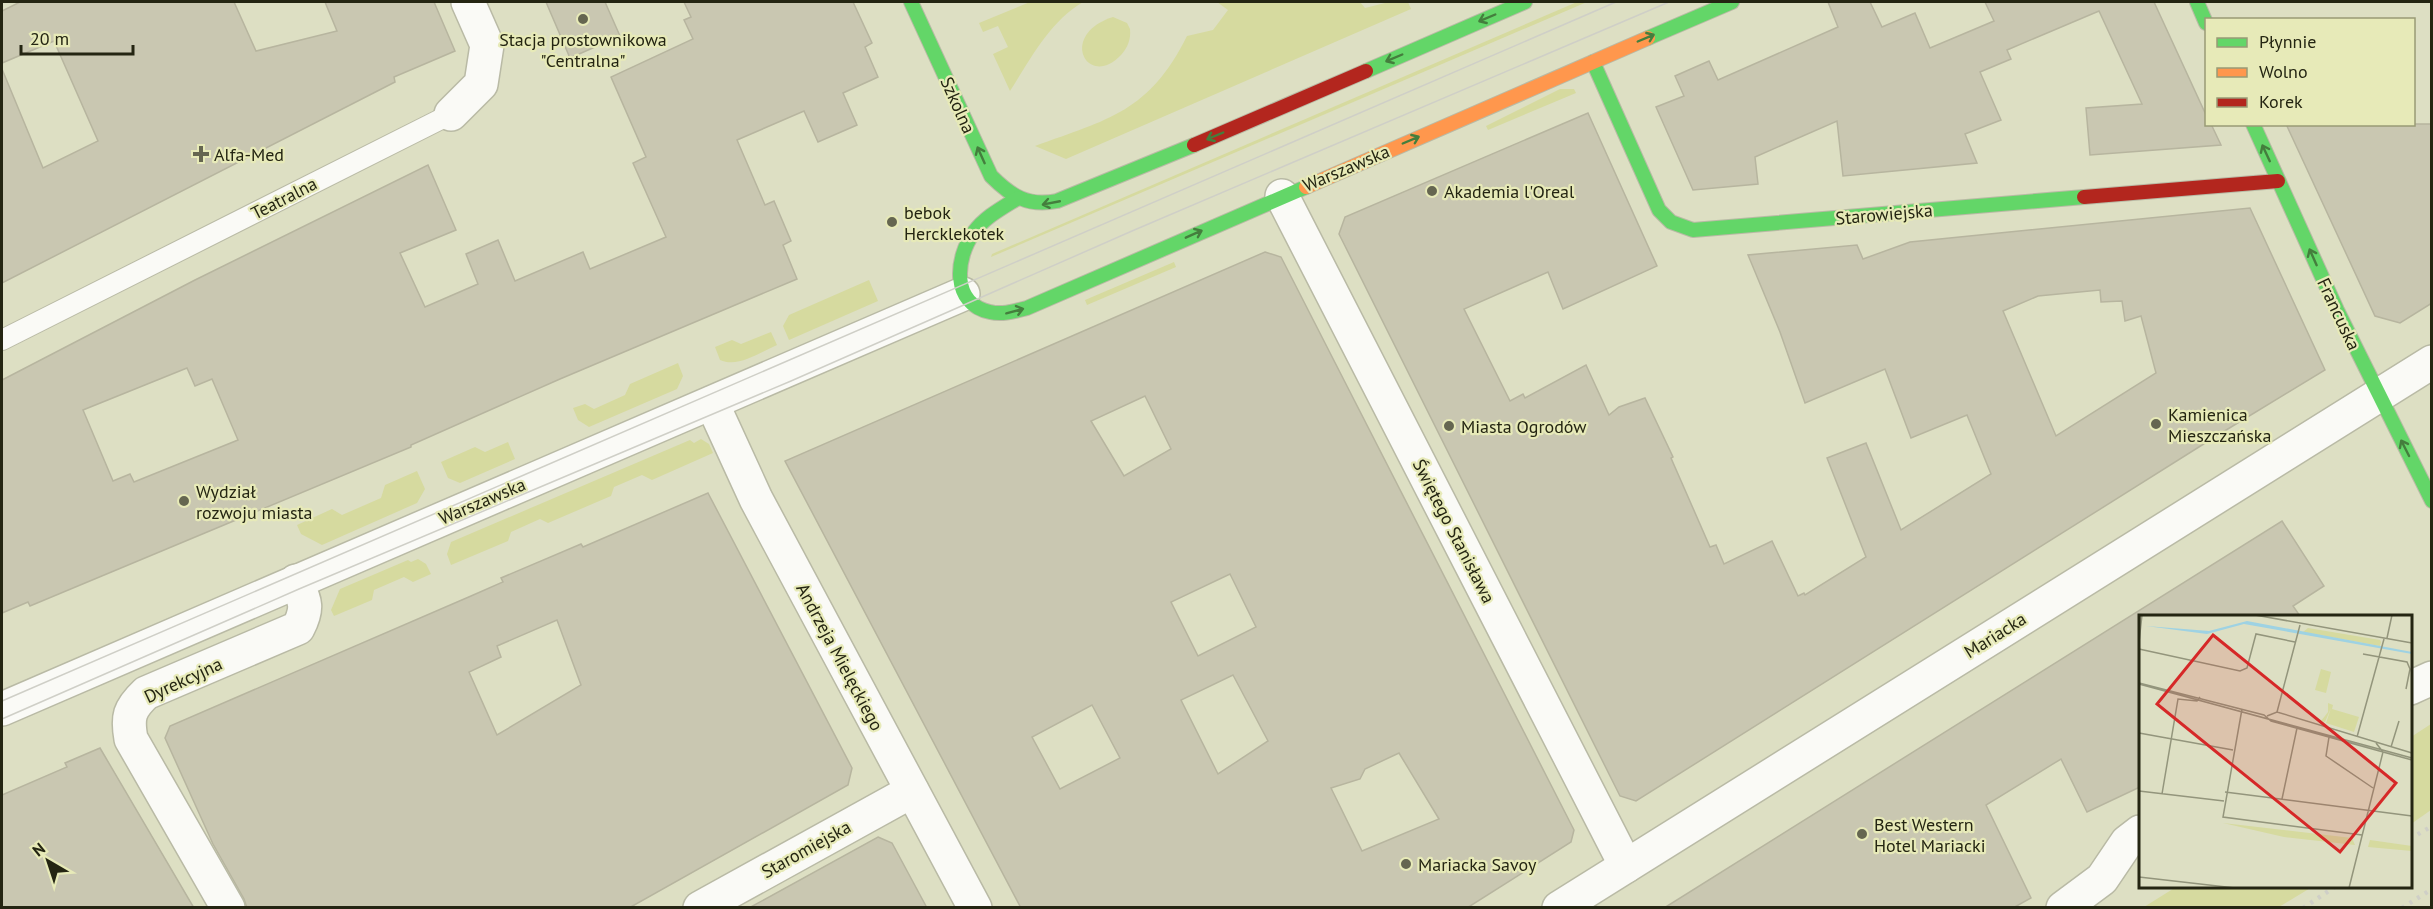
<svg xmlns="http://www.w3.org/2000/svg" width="2433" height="909" font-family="'PT Sans',sans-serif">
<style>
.green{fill:#d6da9f}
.building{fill:#c9c7b1;stroke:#b7b59f;stroke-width:1.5;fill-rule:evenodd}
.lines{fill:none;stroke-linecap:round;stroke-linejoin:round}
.lane-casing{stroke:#b9baa5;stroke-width:22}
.street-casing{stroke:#b9baa5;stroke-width:36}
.fast-casing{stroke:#b9baa5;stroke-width:16}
.slow-casing{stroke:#b9baa5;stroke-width:16}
.jam-casing{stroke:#b9baa5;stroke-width:16}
.lane{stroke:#fafaf6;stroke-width:20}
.street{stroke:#fafaf6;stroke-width:33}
.fast{stroke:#63d668;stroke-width:14}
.slow{stroke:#ff974d;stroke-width:14}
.jam{stroke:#b3261e;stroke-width:14}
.tram{stroke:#cfcfc7;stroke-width:1.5}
.rail{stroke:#cfcfc7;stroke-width:4.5;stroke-dasharray:3 6;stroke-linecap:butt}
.oneway{stroke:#447e3d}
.poi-dot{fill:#656650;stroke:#e7eab8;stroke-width:2}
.labels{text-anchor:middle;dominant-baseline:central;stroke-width:4.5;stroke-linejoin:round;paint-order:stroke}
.poi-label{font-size:18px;fill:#242512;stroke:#e7eab8;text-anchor:start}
.street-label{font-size:18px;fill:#242512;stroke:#e7eab8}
.inset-road{fill:none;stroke:#93957c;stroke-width:1.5}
.view{fill:#d62828;fill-opacity:0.15;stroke:#d62828;stroke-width:3}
.inset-edge{fill:none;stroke:#242512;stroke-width:3}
</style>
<rect width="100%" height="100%" fill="#dddfc3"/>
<g class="green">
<path d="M1030,2h53c-33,19 -53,58 -73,89l-17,-37 15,-7 -10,-21 -15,6 -4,-9z"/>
<path d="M1217,2h143l5,6 24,-6h19l3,7 -345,150 -31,-13c74,-27 114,-34 152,-110l26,-6 15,-20z"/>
<path d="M1577,2h10l-596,255 1,-3z"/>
<path d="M1113,17l14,6 3,6c1,10 -2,18 -9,26 -33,35 -64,-20 -8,-38z"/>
<path d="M1560,89h14l2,4 -88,37 -2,-4z"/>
<path d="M1174,262l2,5 -89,38 -2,-5z"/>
<path d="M869,280l9,21 -89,39 -6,-14 6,-11z"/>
<path d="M771,332l6,13c-18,8 -39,23 -57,15l-5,-13 17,-7 9,4z"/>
<path d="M678,363l5,13 -6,13 -88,38 -11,-7 -5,-12 12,-4 9,5 31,-14 5,-11z"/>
<path d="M701,439l8,5 4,9 -61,27 -10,-5 -28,12 -3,9 -63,27 -8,-4 -29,13 -3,9 -57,24 -4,-11 4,-12 239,-102 4,3z"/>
<path d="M508,442l7,17 -55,24 -12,-5 -7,-16 34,-15 10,5z"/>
<path d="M417,471l8,18 -8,14 -95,42 -21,-11 -4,-9 35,-16 10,6 39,-17 4,-13z"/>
<path d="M418,559l8,5 5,10 -18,8 -9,-5 -30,13 -2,10 -38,16 -3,-6 9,-21 68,-29 3,2z"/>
<path d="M2431,724v86l-20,14v-87z"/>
<path d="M2176,887l1,-1 135,1 -33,20h-135z"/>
</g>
<g class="building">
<path d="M20,2h214l22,49 81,-20 -12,-29h109l21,49 -61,26 1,5 -393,201v-214l41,99 55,-27 -44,-100 -52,22v-52z"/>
<path d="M546,2h59l15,34 -50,22z"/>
<path d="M684,2h169l19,41 -7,4 13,30 -35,16 14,32 -39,17 -14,-31 -67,29 28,65 9,-4 17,40 -8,4 14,34 -237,100 -149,66v2l-381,159 -2,-4 -26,11v-233l193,-100 233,-115 28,65 -56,23 25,54 53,-23 -12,-30 32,-14 17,41 68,-29 7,17 76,-32 -33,-74 13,-6 -35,-80 82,-38 -9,-19 7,-3zM187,368l8,18 17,-7 26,61 -104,42 -4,-8 -17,7 -30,-71z"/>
<path d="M1828,2h42l12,25 33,-14 15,35 64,-27 -9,-19h169l52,113v9h5l10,21 -131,10 -4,-47 56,-4 -43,-93 -92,39 4,9 -31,13 21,48 -36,14 12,29 -134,13 -6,-55 -82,36 3,27 -65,6 -37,-83 28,-11 -9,-20 34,-15 9,19 120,-53z"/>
<path d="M1588,113l69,153 -94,43 -15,-37 -84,37 46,92 13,-7 2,4 61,-33 23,50 10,-8 26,-9 28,59 -2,1 39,89 6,-2 8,19 48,-23 26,55 6,-3 1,2 61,-38 -39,-99 39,-15 35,87 90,-56 -24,-59 -56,23 -26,-69 -80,34 -25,-71 -32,-77 109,-10 6,14 47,-17 340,-34 75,162 -107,65 -582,366 -16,-5 -281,-562 6,-17zM2100,290l1,12 21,-1 3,20 16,-5 15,57 -100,63 -53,-125 35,-15z"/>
<path d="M2286,124h146v179l-32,20 -25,-7z"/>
<path d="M1265,252l16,5 293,573 -3,12 -104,66h-446l-236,-447zM1145,396l26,53 -47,27 -33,-55zM1230,574l26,53 -58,29 -27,-54zM1233,675l35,66 -50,33 -37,-74zM1092,705l28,53 -60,31 -28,-52zM1399,753l40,66 -77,32 -31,-63 29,-9 5,-10z"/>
<path d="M708,493l144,275 -4,17 -219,123h-382l-3,-9 -31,-55 -48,-106 5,-12 301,-130 32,-14 -2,-4 80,-34 2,3zM557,620l24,65 -84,50 -28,-63 32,-15 -4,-11z"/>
<path d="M2282,521l42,65 -31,20 7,10h-160v171l-53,25 -26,-53 -75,46 45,93 -18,10h-349z"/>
<path d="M100,748l94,160h-192v-113l65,-28 -2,-4z"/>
<path d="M878,837l14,6 35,65h-178z"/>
</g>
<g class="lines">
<defs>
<path id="lane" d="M2,340l449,-226"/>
<g id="street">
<path d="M451,114l30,-30 6,-39 -19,-43"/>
<path d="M1282,196l344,670"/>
<path d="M712,403l44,96 219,409"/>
<path d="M2410,688l22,-10"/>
<path d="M2,709l961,-415"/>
<path d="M228,908l-97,-169c-4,-22 -2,-30 15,-46l152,-65c11,-21 7,-27 -2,-47"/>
<path d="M700,908l212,-117"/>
<path d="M1559,908l873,-546"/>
<path d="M2063,908l39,-29 25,-37 13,-10"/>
</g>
<g id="fast">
<path d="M911,2l80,174c20,20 37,31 66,25l137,-56"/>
<path d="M2197,2l9,21"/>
<path d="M1648,38l84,-36"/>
<path d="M1593,62l66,148 12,12 22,8 391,-33"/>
<path d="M1366,71l159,-69"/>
<path d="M2253,124l84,186 95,191"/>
<path d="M1018,198c-16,10 -33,19 -44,34 -19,26 -23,72 16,80 13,3 25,-1 37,-4l279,-121"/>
</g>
<path id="slow" d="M1306,187l342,-149"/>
<g id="jam">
<path d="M1194,145l172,-74"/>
<path d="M2084,197l194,-16"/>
</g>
</defs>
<use href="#lane" class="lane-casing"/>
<use href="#street" class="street-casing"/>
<use href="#fast" class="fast-casing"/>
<use href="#slow" class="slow-casing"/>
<use href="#jam" class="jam-casing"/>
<use href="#lane" class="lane"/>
<use href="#street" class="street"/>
<use href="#fast" class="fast"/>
<use href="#slow" class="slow"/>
<use href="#jam" class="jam"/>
<g class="tram">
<path d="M2,701l1614,-699"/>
<path d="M2,719l297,-130 492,-208 341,-150 537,-229"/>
</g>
<g class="rail">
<path d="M2410,839l22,-13"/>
<path d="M2303,908l33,-22"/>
<path d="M2402,908l30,-19"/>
</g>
</g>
<defs><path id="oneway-shaft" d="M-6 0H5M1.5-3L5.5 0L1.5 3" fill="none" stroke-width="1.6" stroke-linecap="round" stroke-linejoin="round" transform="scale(1.5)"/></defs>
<g class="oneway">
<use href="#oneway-shaft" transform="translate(1487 18) rotate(157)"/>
<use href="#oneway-shaft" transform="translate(1646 38) rotate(-23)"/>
<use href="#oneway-shaft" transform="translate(1394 58) rotate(157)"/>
<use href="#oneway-shaft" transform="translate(1215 136) rotate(157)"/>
<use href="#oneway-shaft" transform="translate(1411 140) rotate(-23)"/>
<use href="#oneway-shaft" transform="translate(2266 153) rotate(-115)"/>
<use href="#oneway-shaft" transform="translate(981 155) rotate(-114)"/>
<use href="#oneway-shaft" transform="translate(1051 203) rotate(169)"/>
<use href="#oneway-shaft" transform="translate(1194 234) rotate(-24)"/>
<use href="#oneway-shaft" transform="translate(2313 257) rotate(-114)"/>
<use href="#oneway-shaft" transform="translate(1015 311) rotate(-15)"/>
<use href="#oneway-shaft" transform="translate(2405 448) rotate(-117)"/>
</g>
<g class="poi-dot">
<circle cx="583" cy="19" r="6"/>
<path d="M198 145h6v6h6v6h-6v6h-6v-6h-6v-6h6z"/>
<circle cx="1432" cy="191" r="6"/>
<circle cx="892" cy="222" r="6"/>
<circle cx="2156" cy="424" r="6"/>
<circle cx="1449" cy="426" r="6"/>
<circle cx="184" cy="501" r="6"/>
<circle cx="1862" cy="834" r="6"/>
<circle cx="1406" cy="864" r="6"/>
</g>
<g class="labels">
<g class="poi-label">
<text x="583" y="39" text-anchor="middle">Stacja prostownikowa<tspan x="583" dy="21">"Centralna"</tspan></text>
<text x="214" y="154">Alfa-Med</text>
<text x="1444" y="191">Akademia l'Oreal</text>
<text x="904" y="212">bebok<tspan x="904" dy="21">Hercklekotek</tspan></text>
<text x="2168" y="414">Kamienica<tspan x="2168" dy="21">Mieszczańska</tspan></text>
<text x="1461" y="426">Miasta Ogrodów</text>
<text x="196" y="491">Wydział<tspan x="196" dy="21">rozwoju miasta</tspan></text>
<text x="1874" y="824">Best Western<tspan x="1874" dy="21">Hotel Mariacki</tspan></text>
<text x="1418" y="864">Mariacka Savoy</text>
</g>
<g class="street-label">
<text transform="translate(958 105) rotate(66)">Szkolna</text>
<text transform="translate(1346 168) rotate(-23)">Warszawska</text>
<text transform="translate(284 198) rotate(-27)">Teatralna</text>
<text transform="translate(1884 214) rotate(-5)">Starowiejska</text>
<text transform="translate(2339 314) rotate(65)">Francuska</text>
<text transform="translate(482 501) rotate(-23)">Warszawska</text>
<text transform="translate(1454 531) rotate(63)">Świętego Stanisława</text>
<text transform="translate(1995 635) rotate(-32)">Mariacka</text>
<text transform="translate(840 657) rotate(62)">Andrzeja Mielęckiego</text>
<text transform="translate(183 680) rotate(-25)">Dyrekcyjna</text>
<text transform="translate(806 849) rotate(-29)">Staromiejska</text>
</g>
</g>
<g transform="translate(2139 615)">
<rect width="273" height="273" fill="#dddfc3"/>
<path d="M169,13l72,12 1,2 -1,4 -77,-14zM182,54l10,3 -5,21 -11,-3zM189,88l5,2 -1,4 27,8 -5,15 -28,-9 5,-15 -6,14 -4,-1 7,-9zM84,208l129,15 3,7 -71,-8zM231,225l42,6v5l-44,-4z" fill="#d6da9f"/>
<path d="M108,6l165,31v2l-168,-30 -37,10 -61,-8 63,5z" fill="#9ed2e3"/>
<path class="inset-road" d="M116,0l157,28M0,23l2,-23M248,23l5,-23M0,27l3,-27M0,34l101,22 7,-3 9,-34 39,8M224,39l44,8 3,7 -4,20M0,68l125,32 7,6 141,39M0,69l273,74M103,94l-19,108 139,18M138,97l23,-87M128,101l10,-4 135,41M0,118l94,17M190,122l-3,19 47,32M218,122l27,-98M252,132l8,-26M0,176l85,10M86,177l187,24M23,179l16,-95 19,2 3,-4M143,184l15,-71M0,262l96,11M210,273l34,-136 -7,-9"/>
<path class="view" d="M74,20l183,148 -56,69 -183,-148z"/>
<rect width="273" height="273" class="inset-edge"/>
</g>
<rect width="2433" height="909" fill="none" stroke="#242512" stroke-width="6"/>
<rect x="2205" y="18" width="210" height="108" fill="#e7eab8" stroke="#999b76" stroke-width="1.5"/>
<rect x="2217" y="38" width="30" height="9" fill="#63d668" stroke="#999b76" stroke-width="1.5"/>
<text x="2259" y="48" font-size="18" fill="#242512">Płynnie</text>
<rect x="2217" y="68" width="30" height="9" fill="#ff974d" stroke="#999b76" stroke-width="1.5"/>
<text x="2259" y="78" font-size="18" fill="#242512">Wolno</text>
<rect x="2217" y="98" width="30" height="9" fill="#b3261e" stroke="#999b76" stroke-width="1.5"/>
<text x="2259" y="108" font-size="18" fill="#242512">Korek</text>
<g transform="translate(48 861) rotate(321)" stroke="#e7eab8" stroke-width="4.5" paint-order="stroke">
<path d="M0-4.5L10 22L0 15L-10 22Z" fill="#242512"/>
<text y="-9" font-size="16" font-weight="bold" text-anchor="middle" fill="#242512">N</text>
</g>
<path d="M21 45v9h112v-9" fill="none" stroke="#242512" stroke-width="3"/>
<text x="30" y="45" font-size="18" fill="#242512" stroke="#e7eab8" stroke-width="4.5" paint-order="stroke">20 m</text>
</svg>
